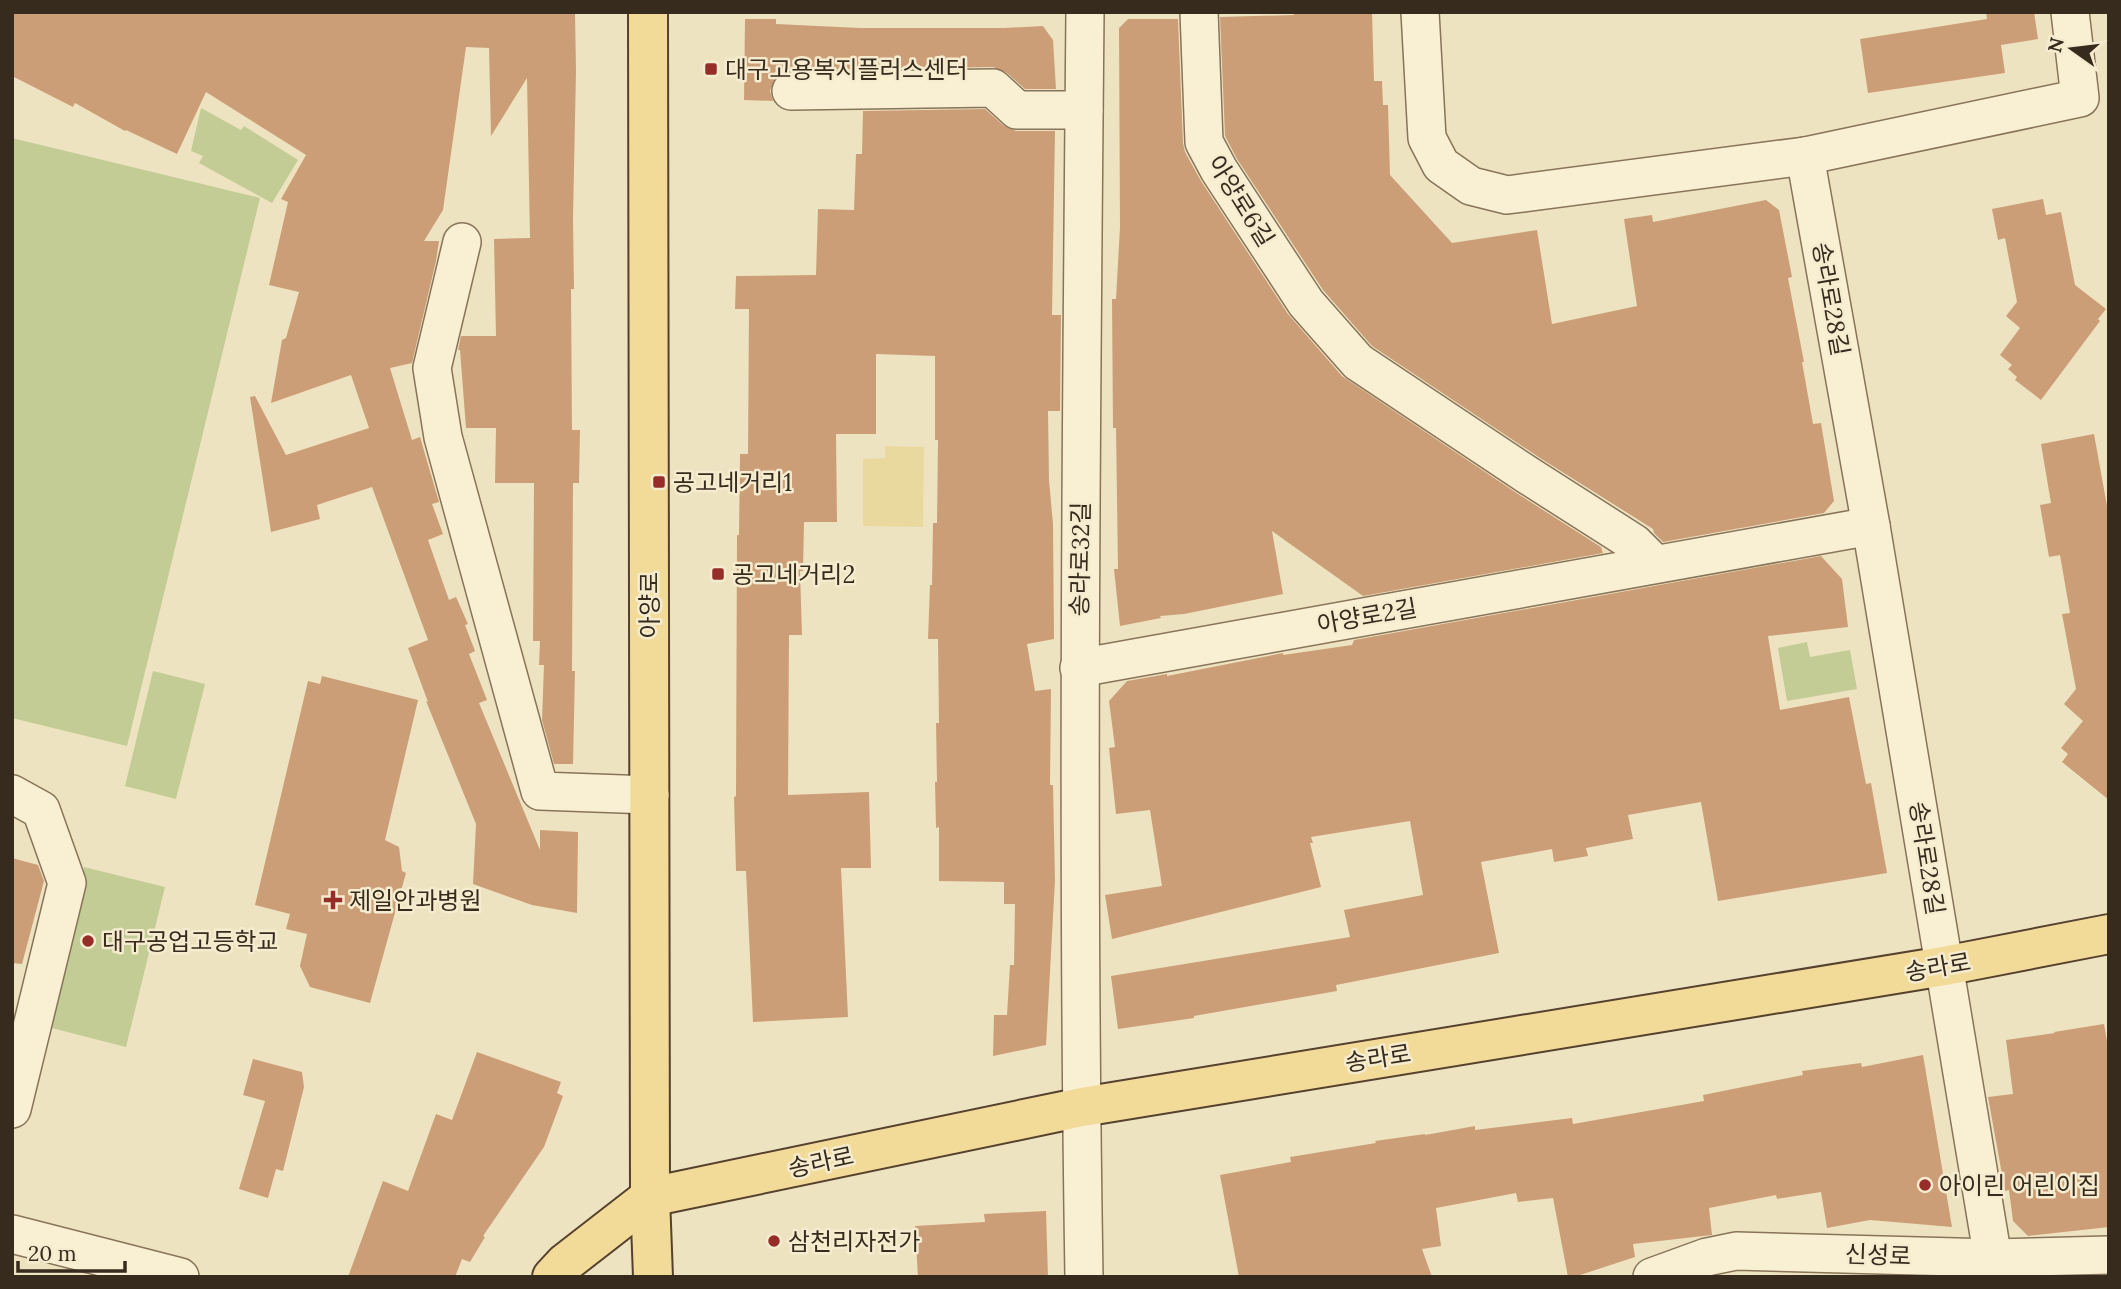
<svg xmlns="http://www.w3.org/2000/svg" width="2121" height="1289" font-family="Lora,'Noto Sans KR',serif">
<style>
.green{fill:#c3cc95}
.sand{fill:#ead99e}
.building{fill:#cc9e77}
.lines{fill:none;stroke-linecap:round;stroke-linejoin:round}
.minor-casing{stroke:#877459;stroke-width:40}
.major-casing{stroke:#55412d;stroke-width:42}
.minor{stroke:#f9f0d4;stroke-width:37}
.major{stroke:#f2da98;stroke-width:38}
.poi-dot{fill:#962d29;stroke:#f5ecd0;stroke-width:2.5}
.labels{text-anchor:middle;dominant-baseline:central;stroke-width:5;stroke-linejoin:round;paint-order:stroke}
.poi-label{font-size:24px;fill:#372b1d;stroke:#f5ecd0;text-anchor:start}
.street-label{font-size:24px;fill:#372b1d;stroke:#f5ecd0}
</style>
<rect width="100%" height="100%" fill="#eee3c1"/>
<g class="green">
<path d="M201,108l40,22 3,-4 54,34 -26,43 -73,-40 4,-7 -12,-5z"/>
<path d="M12,138l248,60 -133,548 -115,-28z"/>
<path d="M1807,642l3,15 40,-7 7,39 -70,12 -9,-53z"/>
<path d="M153,671l52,13 -29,115 -51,-13z"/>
<path d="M84,867l81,20 -39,160 -82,-21z"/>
</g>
<path class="sand" d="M885,446l39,1 -1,80 -60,-1v-67l22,-1z"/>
<g class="building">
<path d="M12,12h563l1,59 -3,147 1,71h-3l1,141h8l-1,53h-6l-1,188h3l-2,93h-19l-12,-44 2,-55h-5l1,-24h-7l1,-158h-39l1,-55h-30l-6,-78h-2l3,-14h35l-2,-97 36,-1 -3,-160 -36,58 -2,-88 -23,-1 -23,163 -19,31h15l-3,20 -24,102 -22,5 22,72 8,-3 19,65 -7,2 11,30 -15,6 21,60 7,-3 12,27 -3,1 10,26 -6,3 18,46 -8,3 61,147v-20l38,2 -1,81 -45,-8 -59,-21 3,-60 -50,-123 2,1 -20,-54 20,-8 -56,-153 -55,18 3,14 -49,13 -21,-135 5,-1 31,59 83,-27 -18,-53 -80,28 11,-63 4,-2 13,-46 -30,-7 19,-83 -7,-3 25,-44 -100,-63 -29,62 -51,-24 -1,1 -50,-28 -2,4 -61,-31z"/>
<path d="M1294,12h78l2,69h8l1,24h5l2,70 62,68 85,-13 15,94 85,-18 -13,-87 28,-4 1,7 113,-22 13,10 13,67 -4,1 16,84h-2l11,62 8,-1 13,78 -10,12 -161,29 -9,-9 -1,-4 -113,-71 -168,-112 -49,-56 -86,-131 -12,-23 -5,-119 74,-2z"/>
<path d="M1986,12h48l4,27 -37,6 4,28 -137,20 -8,-54 127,-20z"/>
<path d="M745,19h31v5l84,4h144l39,-2 10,14 3,49h-31l-18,-16 -14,-6 -202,3 -16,2v6l-5,13 3,10 -29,-1z"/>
<path d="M1128,19h50l5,124 2,9 16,29 87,133 54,62 176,118 83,53 2,6 -240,43 -91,-65 11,63 -99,20 -24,2 1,2 -41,8 -6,-57h4l-2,-141h-3l-1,-129h4l4,-72 -1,-199z"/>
<path d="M985,109l18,16 13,6h39l-3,184h9l-1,96h-12l1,69 4,44 1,115 -27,5 8,47 16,-2 -1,96h3l2,95 -9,165 -53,11 1,-41h13l3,-50h4l1,-61h-11v-22l-65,-1v-54l-3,1 -1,-46h2l-1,-59h3l-1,-84h-10l2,-54h2l1,-62h4l1,-83h-3v-84l-59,-2v80h-40l1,88h-33l-1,49h-3l2,64h-13l-1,160 81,-3 2,76h-30l7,149 -95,5 -7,-151h-10l-2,-74 2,-1 1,-261h2l1,-81h8l1,-145h-14l1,-33 80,-1 2,-66 36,1 2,-56h6l1,-43z"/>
<path d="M2043,199l3,16 15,-3 14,73 31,24 -8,10 2,2 -59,79 -26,-20 2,-3 -9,-8 4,-4 -12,-10 20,-27 -14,-12 11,-14 -12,-64 -7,2 -6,-31z"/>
<path d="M2094,434l15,83v283l-47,-38 6,-8 -7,-6 22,-27 -19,-17 12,-15 -14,-75 8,-1 -10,-58 -11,2 -9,-52 11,-2 -10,-59z"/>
<path d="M1821,556l21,23 6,48 -80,9 12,74 69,-13 17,87 5,-1 16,90 -169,28 -17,-99 -73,13 5,24 -47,9 2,8 -34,6 -2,-13 -71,13 18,91 -163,32 1,6 -143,25v2l-76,11 -7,-53 239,-39 -6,-27 79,-15 -13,-74 -99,16 2,6h-3l11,44 -209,52 -7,-44 57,-9 -12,-76 -34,4 -7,-66 6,-1 -6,-46 18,-20 40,-7v2l116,-23v2l69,-10 2,-5z"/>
<path d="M322,676l96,24 -33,140 14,7 3,24 4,2 -36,130 -60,-16 -10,-21 7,-32 -21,-5 4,-15 -35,-9 53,-224 12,3z"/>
<path d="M12,858l26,7 6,16 -22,83 -10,-1z"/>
<path d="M2104,1024l5,29v174l-81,9 -15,-15 -4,-31 -4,1 -17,-94 25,-3 -7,-54 49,-7 -1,-1z"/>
<path d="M477,1052l84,30 -4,11 6,3 -19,51 -61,89 2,1 -15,25 -8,-3 -7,18h-107l35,-96 25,10 28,-77 16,6z"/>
<path d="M1923,1055l29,172 -82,-7 -43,8 -6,-36 -44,7 -1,-4 -67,13 3,27 -79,9 2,13 -61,20h-6l-15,-79 -35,4 -2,-9 -80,15 5,38 -19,3 10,28h-193l-19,-102 71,-13 -1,-5 86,-14 -1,-2 50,-7v1l50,-9v4l97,-12 1,6 131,-23 -1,-6 100,-20 -1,-4 59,-8 1,4z"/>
<path d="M253,1059l49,13 2,15 -21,84 -7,-2 -8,29 -29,-9 26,-88 -22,-6z"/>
<path d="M1046,1211l2,66h-130l-3,-51 70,-4 -1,-8z"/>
</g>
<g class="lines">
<defs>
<g id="minor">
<path d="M1199,12l5,130 15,28 87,133 52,59 171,114 105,67 21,21"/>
<path d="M1420,12l7,126 14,27 30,21 36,9 298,-39 275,-58 -10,-86"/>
<path d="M791,91l202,-3 24,22h67"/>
<path d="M1805,156l66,370 125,751"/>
<path d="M462,242l-30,126 11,69 97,354 110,4"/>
<path d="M1079,668l792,-142"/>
<path d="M12,794l29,16 26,73 -55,226"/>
<path d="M12,1234l168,43"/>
<path d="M1084,1277c-7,-422 -3,-843 1,-1265"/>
<path d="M1652,1277l55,-20 29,-6 258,7 115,-3"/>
</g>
<g id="major">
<path d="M648,12l2,1185 3,80"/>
<path d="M552,1277l13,-14 85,-66 432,-90 862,-141 165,-32"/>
</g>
</defs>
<use href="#minor" class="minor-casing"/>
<use href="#major" class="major-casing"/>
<use href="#minor" class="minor"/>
<use href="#major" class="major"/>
</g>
<g class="poi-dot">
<rect x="704" y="62" width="14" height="14" rx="3.5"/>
<rect x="652" y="475" width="14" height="14" rx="3.5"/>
<rect x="711" y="567" width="14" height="14" rx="3.5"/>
<path d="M329.5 889.5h7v7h7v7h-7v7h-7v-7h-7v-7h7z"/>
<circle cx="88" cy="941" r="7"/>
<circle cx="1925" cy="1185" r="7"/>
<circle cx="774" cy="1241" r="7"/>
</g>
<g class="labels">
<g class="poi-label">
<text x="725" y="69">대구고용복지플러스센터</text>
<text x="673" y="482">공고네거리1</text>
<text x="732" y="574">공고네거리2</text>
<text x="349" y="900">제일안과병원</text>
<text x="102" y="941">대구공업고등학교</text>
<text x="1939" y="1185">아이린 어린이집</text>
<text x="788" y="1241">삼천리자전가</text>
</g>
<g class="street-label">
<text transform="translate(1241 201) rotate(58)">아양로6길</text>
<text transform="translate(1831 299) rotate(80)">송라로28길</text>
<text transform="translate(1080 559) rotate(-89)">송라로32길</text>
<text transform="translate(649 605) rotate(-90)">아양로</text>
<text transform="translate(1367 616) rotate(-10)">아양로2길</text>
<text transform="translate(1927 858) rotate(81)">송라로28길</text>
<text transform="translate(1938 967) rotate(-10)">송라로</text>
<text transform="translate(1378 1058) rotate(-9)">송라로</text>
<text transform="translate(821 1162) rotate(-12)">송라로</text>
<text transform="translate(1878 1255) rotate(2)">신성로</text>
</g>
</g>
<rect width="2121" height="1289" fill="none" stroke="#372b1d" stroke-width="28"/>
<g transform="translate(2072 49) rotate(284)" stroke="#f5ecd0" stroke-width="5" paint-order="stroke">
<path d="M0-5L12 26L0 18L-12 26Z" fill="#372b1d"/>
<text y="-10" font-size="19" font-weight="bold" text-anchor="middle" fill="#372b1d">N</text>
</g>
<path d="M18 1261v10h107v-10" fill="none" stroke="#372b1d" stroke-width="3.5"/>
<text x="28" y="1261" font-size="21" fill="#372b1d" stroke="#f5ecd0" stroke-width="5" paint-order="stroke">20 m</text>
</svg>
